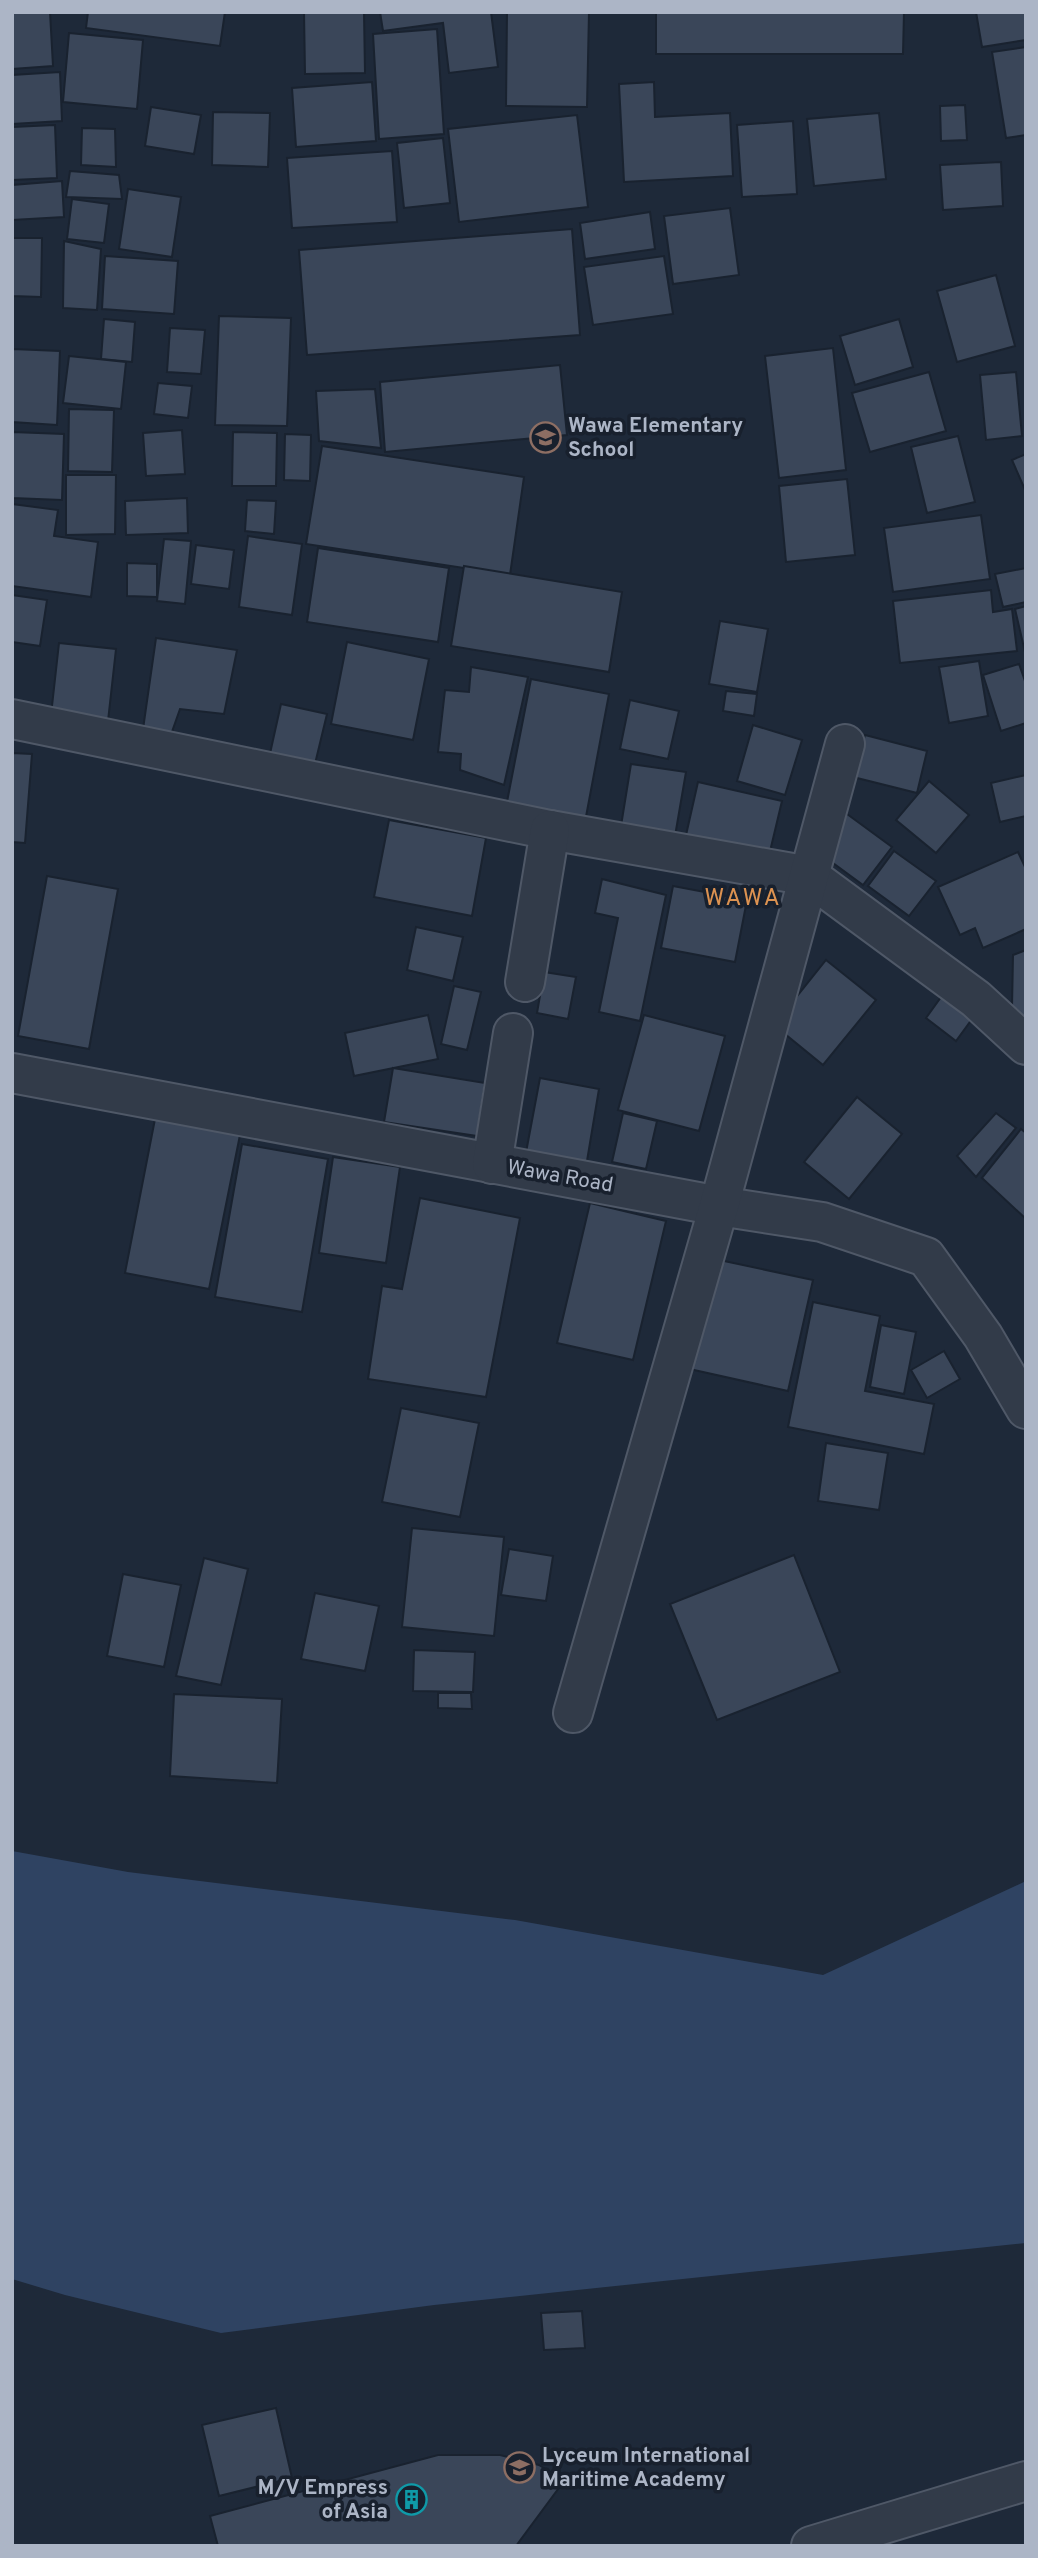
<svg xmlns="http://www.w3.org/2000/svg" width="1038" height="2558" font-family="Overpass,sans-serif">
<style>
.water{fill:#2f4362}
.building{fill:#3a4659;stroke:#19222f;stroke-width:2}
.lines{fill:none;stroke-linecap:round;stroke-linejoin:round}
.minor-casing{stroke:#4f5867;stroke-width:42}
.minor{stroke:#323b49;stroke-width:38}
.labels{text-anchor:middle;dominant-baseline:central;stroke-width:7;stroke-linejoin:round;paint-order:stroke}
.poi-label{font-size:21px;font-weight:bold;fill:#acb5c6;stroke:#18202d;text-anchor:start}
.street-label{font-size:21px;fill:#acb5c6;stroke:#18202d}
.quarter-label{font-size:24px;letter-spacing:2px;fill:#dc9251;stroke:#18202d}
</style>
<rect width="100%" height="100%" fill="#1e2939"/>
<path class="water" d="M12,1851l116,21 387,48 308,55 203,-94v362l-592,62 -213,28 -156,-38 -53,-16z"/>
<g class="building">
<path d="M12,12h38l3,54 -41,3z"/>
<path d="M88,12h137l-5,34 -134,-18z"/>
<path d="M304,12h60l1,61 -60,1z"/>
<path d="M380,12h111l7,55 -49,6 -6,-50 -60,8z"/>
<path d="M507,12h82l-2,95 -81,-1z"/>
<path d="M656,12h248l-1,42h-247z"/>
<path d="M976,12h50v28l-44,7z"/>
<path d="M437,29l7,105 -65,5 -6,-105z"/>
<path d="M69,33l74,7 -6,69 -74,-7z"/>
<path d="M1026,47v88l-20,3 -14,-86z"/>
<path d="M60,72l2,49 -50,3v-49z"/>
<path d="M372,82l4,59 -80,6 -4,-59z"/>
<path d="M654,82l1,35 75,-4 3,63 -109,6 -5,-98z"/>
<path d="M965,105l2,35 -26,1 -1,-35z"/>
<path d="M151,107l50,8 -7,39 -49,-8z"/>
<path d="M213,112l57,1 -2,54 -56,-2z"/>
<path d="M879,113l7,66 -72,7 -7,-67z"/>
<path d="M577,115l11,92 -129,15 -11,-93z"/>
<path d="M793,121l4,73 -55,3 -5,-72z"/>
<path d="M55,125l2,53 -45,2v-53z"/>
<path d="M82,128l33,1 1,38 -35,-2z"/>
<path d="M443,138l7,65 -46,5 -7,-65z"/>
<path d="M392,151l5,71 -105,6 -5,-70z"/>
<path d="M1001,162l2,44 -60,4 -3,-45z"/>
<path d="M70,171l49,4 3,24 -56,-2z"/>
<path d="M62,181l2,36 -52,3v-35z"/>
<path d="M128,189l53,8 -9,60 -53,-8z"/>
<path d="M72,199l37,5 -5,39 -37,-4z"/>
<path d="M730,208l9,67 -66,9 -9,-68z"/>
<path d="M650,212l5,37 -70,10 -5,-36z"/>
<path d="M572,229l8,106 -273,20 -8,-105z"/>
<path d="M12,238h30l-1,59 -29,-1z"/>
<path d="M64,241l37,8 -4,61 -34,-2z"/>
<path d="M105,256l73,5 -4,53 -72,-5z"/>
<path d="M664,256l9,58 -80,11 -9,-58z"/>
<path d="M996,275l19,71 -58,16 -20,-71z"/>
<path d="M219,316l72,2 -4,108 -72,-1z"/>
<path d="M104,319l31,3 -3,40 -31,-3z"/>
<path d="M899,319l14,48 -58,18 -15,-49z"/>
<path d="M170,328l35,2 -4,44 -34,-2z"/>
<path d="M833,348l13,122 -67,8 -14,-122z"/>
<path d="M12,349l48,2 -3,74 -45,-3z"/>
<path d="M69,356l57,6 -5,47 -58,-6z"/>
<path d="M560,365l7,70 -182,17 -5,-70z"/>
<path d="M929,372l17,59 -76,21 -18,-59z"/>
<path d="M1016,372l6,64 -36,4 -6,-65z"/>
<path d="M158,383l34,3 -4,32 -34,-4z"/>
<path d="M375,389l6,59 -62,-7 -3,-50z"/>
<path d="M69,409l45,1 -2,62 -44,-1z"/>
<path d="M182,430l3,44 -39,2 -3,-43z"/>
<path d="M12,432l52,2 -2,66 -50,-2z"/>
<path d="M233,432l44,1 -1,53h-44z"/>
<path d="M285,434l26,1 -1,46 -26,-1z"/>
<path d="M958,436l17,66 -48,11 -16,-66z"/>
<path d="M322,446l202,31 -14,98 -204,-31z"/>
<path d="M1026,454v38l-14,-32z"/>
<path d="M66,475h50l-1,59 -49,1z"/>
<path d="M847,479l8,76 -69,7 -7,-76z"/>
<path d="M187,498l1,35 -62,2 -1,-34z"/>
<path d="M247,500l29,1 -2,33 -29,-3z"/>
<path d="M12,504l46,6 -4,26 44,6 -7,55 -79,-11z"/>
<path d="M981,515l9,64 -97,13 -9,-64z"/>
<path d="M248,536l54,8 -10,71 -53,-8z"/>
<path d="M164,539l27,2 -6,63 -28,-3z"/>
<path d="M196,545l38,5 -5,39 -38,-5z"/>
<path d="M318,548l131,20 -11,74 -131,-20z"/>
<path d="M127,563l30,1v33l-30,-1z"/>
<path d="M464,566l158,26 -13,80 -158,-26z"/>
<path d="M1026,568v34l-23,5 -8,-33z"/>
<path d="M991,590l2,22 19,-3 5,42 -117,12 -7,-62z"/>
<path d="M12,595l35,5 -7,46 -28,-4z"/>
<path d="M1026,606v46h-1l-10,-43z"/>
<path d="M720,621l48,8 -11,63 -48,-8z"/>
<path d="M156,638l81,12 -13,64 -44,-5 -12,34h-27z"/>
<path d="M347,642l82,17 -16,81 -82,-16z"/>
<path d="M59,643l57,6 -8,72 -57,-6z"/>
<path d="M979,661l9,55 -39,7 -10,-56z"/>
<path d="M1019,664l7,20v39l-25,8 -18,-56z"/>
<path d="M471,667l57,10 -24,108 -44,-15 1,-16 -23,-2 7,-62 24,2z"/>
<path d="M531,679l78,15 -24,128 -79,-15z"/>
<path d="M726,691l31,3 -3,22 -31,-5z"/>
<path d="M630,700l49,11 -11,48 -48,-10z"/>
<path d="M281,704l46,10 -13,54 -45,-10z"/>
<path d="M753,725l49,15 -17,55 -48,-14z"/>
<path d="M865,735l62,16 -10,42 -64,-16z"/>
<path d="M12,753l20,1 -7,89 -13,-1z"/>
<path d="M631,764l55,8 -12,70 -54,-10z"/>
<path d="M1026,775v41l-26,6 -9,-39z"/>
<path d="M929,781l40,34 -33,38 -40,-33z"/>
<path d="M698,782l84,19 -15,63 -83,-20z"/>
<path d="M847,814l45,33 -29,38 -45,-33z"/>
<path d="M389,820l97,18 -14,78 -98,-19z"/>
<path d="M894,851l42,30 -27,35 -41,-30z"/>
<path d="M1018,852l8,17v60l-43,19 -8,-20 -15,7 -22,-48z"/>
<path d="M47,876l71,13 -29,160 -71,-13z"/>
<path d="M602,879l64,16 -26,126 -41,-9 19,-94 -23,-5z"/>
<path d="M673,886l74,14 -12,62 -74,-14z"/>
<path d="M416,927l47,10 -10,44 -46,-11z"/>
<path d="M1026,950v76l-14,-19 1,-52z"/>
<path d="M826,960l50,40 -53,65 -49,-40z"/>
<path d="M544,972l32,5 -8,42 -31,-6z"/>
<path d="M454,986l27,6 -14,58 -26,-6z"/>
<path d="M944,993l31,22 -19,26 -30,-23z"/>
<path d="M428,1015l10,44 -84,17 -9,-43z"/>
<path d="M644,1015l81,21 -26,95 -81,-21z"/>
<path d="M393,1068l92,15 -8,53 -93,-14z"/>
<path d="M540,1078l59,11 -14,84 -61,-10z"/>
<path d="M857,1097l45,37 -53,65 -45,-37z"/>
<path d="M623,1113l34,8 -11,48 -34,-7z"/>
<path d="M996,1113l20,15 -40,49 -19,-21z"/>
<path d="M155,1119l85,16 -31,154 -84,-16z"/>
<path d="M1021,1129l5,4v86l-44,-41z"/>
<path d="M242,1144l86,15 -26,153 -87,-15z"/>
<path d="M333,1157l67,10 -14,96 -67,-10z"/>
<path d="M420,1198l100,20 -34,179 -118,-18 14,-93 20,3z"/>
<path d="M590,1203l76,18 -33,139 -76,-17z"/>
<path d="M710,1258l103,22 -25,111 -103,-23z"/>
<path d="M813,1302l67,14 -15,75 69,13 -10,50 -136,-27z"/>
<path d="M881,1325l35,7 -12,62 -34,-7z"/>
<path d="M944,1351l16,28 -33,19 -16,-28z"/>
<path d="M401,1408l78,15 -19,94 -78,-15z"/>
<path d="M826,1443l62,10 -9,57 -61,-9z"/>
<path d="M412,1528l92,9 -10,99 -92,-9z"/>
<path d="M509,1549l44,7 -7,45 -45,-6z"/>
<path d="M794,1555l46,117 -123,48 -47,-116z"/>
<path d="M204,1558l44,11 -27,116 -45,-9z"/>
<path d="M123,1574l58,11 -17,82 -57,-11z"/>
<path d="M315,1593l64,13 -14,65 -64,-12z"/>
<path d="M414,1650l61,2 -2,40 -60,-1z"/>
<path d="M438,1693h33l1,16 -34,-1z"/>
<path d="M174,1694l108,5 -5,84 -107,-7z"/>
<path d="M582,2311l3,37 -41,2 -3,-37z"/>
<path d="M276,2408l16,70 -73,18 -17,-71z"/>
<path d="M438,2455h62l39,10 25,16 -48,65h-298l-8,-30z"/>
</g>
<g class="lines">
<defs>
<g id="minor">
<path d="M12,719l538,111 259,46 167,123 50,46"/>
<path d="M525,982l25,-152"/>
<path d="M12,1073l707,133 103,16 104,35 57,79 43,73"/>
<path d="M492,1164l21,-131"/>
<path d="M573,1713l146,-507 126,-462"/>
<path d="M811,2546l215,-65"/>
</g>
</defs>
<use href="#minor" class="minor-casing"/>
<use href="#minor" class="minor"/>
</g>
<defs>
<symbol id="school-ring" viewBox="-11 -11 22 22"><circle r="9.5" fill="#18202d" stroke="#8d6e63" stroke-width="1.5"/><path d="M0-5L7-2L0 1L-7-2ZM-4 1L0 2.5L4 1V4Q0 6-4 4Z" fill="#8d6e63"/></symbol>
<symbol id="university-ring" viewBox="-11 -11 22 22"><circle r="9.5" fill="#18202d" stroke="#8d6e63" stroke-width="1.5"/><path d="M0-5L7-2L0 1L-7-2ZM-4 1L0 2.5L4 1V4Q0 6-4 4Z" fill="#8d6e63"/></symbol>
<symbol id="building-ring" viewBox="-11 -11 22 22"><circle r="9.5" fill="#18202d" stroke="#0f9aa8" stroke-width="1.5"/><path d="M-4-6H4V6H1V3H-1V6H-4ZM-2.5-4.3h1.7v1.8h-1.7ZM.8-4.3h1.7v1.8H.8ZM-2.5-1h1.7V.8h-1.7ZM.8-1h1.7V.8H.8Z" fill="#0f9aa8"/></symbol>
</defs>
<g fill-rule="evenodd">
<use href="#school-ring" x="528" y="420" width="35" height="35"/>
<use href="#university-ring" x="502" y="2450" width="35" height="35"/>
<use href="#building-ring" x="394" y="2482" width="35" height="35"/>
</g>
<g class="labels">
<g class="poi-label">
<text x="568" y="426">Wawa Elementary<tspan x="568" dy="24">School</tspan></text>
<text x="542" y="2456">Lyceum International<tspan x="542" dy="24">Maritime Academy</tspan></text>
<text x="388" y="2488" text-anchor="end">M/V Empress<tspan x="388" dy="24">of Asia</tspan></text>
</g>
<g class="street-label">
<text transform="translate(560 1177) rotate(10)">Wawa Road</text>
</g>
<g class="quarter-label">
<text x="743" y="899">WAWA</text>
</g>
</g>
<rect width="1038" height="2558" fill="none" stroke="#acb5c6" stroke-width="28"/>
</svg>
